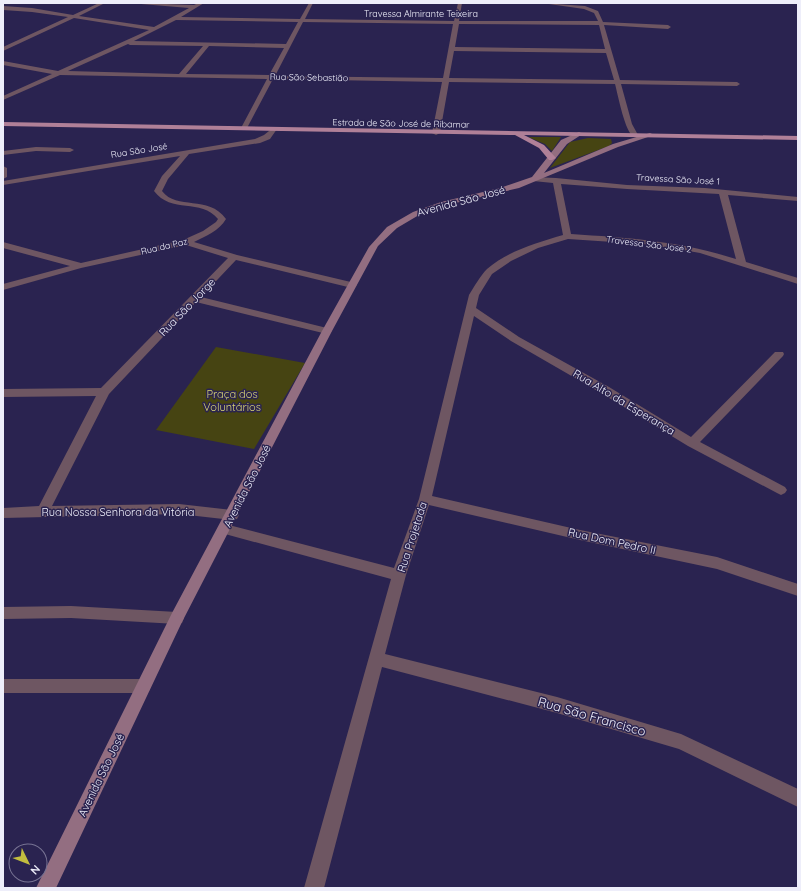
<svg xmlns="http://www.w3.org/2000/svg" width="801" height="891" font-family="Quicksand,sans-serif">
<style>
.green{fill:#464412}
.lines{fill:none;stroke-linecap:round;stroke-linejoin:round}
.street{fill:#6e5662;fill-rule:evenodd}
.secondary{fill:#936e81;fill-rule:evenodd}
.primary{fill:#b08098;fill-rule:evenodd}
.labels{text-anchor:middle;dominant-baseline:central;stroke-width:3;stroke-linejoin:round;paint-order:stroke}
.far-street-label{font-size:9px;fill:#eeeefa;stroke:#2a2350}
.street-label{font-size:11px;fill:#eeeefa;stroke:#2a2350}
.park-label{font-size:11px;fill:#d8d571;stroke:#2a2350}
.near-street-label{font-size:13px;fill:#eeeefa;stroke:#2a2350}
</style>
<rect width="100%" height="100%" fill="#2a2350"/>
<g class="green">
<path d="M528,137h33l-9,14 -7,-7z"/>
<path d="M588,138l23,1 1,4 -3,3 -59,22 20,-26z"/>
<path d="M216,347l89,16 -51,86 -98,-19z"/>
</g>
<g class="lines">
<g class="street">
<path d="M99,3h6l-26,13 75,11 35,-19 -48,-4 -2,-1 55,2 4,-2h6l-23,14 119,2 9,-16h4l-8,16 149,2 4,-18h4l-3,18h139l-4,-8 -10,-4 -42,-6 43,3 13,5 5,11 65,3 3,2 -3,2 -64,-4 16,55 117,2 3,2 -3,2 -116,-2 11,40 6,11 -4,2c-9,-4 -16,-42 -19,-53l-166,-2 -9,51 -4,2 -4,-2 10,-51 -169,-3 -26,49 -3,2 -3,-2 26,-49 -207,-4 -57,25v-4l49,-22 -49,-9v-4l55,10 91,-41 -75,-12 -71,33v-4l65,-30 -36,-5 -29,-2v-4l29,2 41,7zM176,20l122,2 -12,22 -152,-3zM303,22l150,2 -10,54 -168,-2zM459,24l140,1 6,24 -150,-2zM128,44l2,1 73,1 -24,28 -111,-3zM209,46l75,2 -15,27 -83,-1zM454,51l152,2 8,27 -165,-2z"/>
<path d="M274,127l3,2 -7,10 -10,4 -71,11 -21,25 -6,12c15,20 46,3 64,28 -7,12 -20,17 -32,23l43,13 118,28 2,2 -5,3 -116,-28 -35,37 130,32 1,2 -5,3 -131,-32 -87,92 -57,112 127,-2 53,6 5,1 2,4 -2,4 -5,1 -53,-6 -176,4v-10l36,-2 57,-110 -93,1v-8l98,-1 127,-130 -42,-13 -105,23 -78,22v-6l67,-18 -67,-18v-6l78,21 102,-23 20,-9 13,-9 2,-3c-17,-21 -47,-5 -64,-28l8,-15 18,-20 -177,29v-4l252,-42 9,-4z"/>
<path d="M36,147l34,1 4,2 -4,2 -34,-1 -33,4v-4z"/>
<path d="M3,166l4,2v9l-4,2z"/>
<path d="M533,177l23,1 71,7 78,3 93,9v4l-70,-6 18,67 52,16v6l-98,-31 -17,-3 -40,-6 -75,-5 -30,9 -27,13 -19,13 -13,21 -3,13 43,29 90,50 82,50 84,-85h8l1,2 -1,2 -83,86 85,45 2,3 -2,3 -4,2 -4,-2 -89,-47 -87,-53 -90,-52 -37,-25 -42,180 148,34 137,27 81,27v12l-81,-27 -137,-29 -151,-35 -23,70 -21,79 172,43 124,37 117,55v18l-119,-58 -122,-36 -175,-46 -58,221h-20l87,-309 -166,-45 -5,-1 -2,-4 2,-4 5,-1 169,44 25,-69 50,-204c5,-8 11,-19 18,-26 21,-18 49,-26 76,-34l-10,-52 -20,-2zM561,184l66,5 92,5 17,65c-57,-18 -105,-21 -165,-25z"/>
<path d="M71,606l106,6 5,1 2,5 -2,5 -5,1 -106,-6 -68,1v-12z"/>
<path d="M3,679h140l6,2 2,5 -2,5 -6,2h-140z"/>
</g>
<path class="secondary" d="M579,132l2,1v2l-14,9 -23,29 69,-29 37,-11 4,2 -36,12 -99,41 -72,17 -28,10 -22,13 -19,18 -46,85 -150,291 -126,266h-20l136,-275 150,-282 47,-84 18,-20 26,-15 28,-10 59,-14 32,-11 29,-37z"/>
<path class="primary" d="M3,122l795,14v4l-274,-5 20,10 12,13 -4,2h-3l-10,-12 -24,-13 -512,-9z"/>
</g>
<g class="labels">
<g class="far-street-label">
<text x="421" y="13">Travessa Almirante Teixeira</text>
<text transform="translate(309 77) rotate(1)">Rua São Sebastião</text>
<text transform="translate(401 123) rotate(1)">Estrada de São José de Ribamar</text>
<text transform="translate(139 150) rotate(-9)">Rua São José</text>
<text transform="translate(678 179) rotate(3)">Travessa São José 1</text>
<text transform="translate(649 244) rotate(7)">Travessa São José 2</text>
<text transform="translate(164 246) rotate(-13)">Rua da Paz</text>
</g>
<g class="street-label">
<text transform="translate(461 201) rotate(-15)">Avenida São José</text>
<text transform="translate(187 307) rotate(-46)">Rua São Jorge</text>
<text transform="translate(624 402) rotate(31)">Rua Alto da Esperança</text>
<text transform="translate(247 486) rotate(-63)">Avenida São José</text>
<text x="118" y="512">Rua Nossa Senhora da Vitória</text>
<text transform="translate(412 537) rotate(-72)">Rua Projetada</text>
<text transform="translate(612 541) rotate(12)">Rua Dom Pedro II</text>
<text transform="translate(101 775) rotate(-64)">Avenida São José</text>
</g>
<g class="park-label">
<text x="232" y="394">Praça dos<tspan x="232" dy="13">Voluntários</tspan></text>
</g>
<g class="near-street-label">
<text transform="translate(592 716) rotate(16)">Rua São Francisco</text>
</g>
</g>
<rect width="801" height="891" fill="none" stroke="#eeeefa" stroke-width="8"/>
<g transform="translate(28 863) rotate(133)"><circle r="19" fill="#2a2350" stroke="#787494"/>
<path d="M0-3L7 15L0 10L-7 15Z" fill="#c2bd3f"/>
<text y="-6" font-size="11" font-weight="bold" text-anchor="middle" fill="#eeeefa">N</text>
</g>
</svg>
